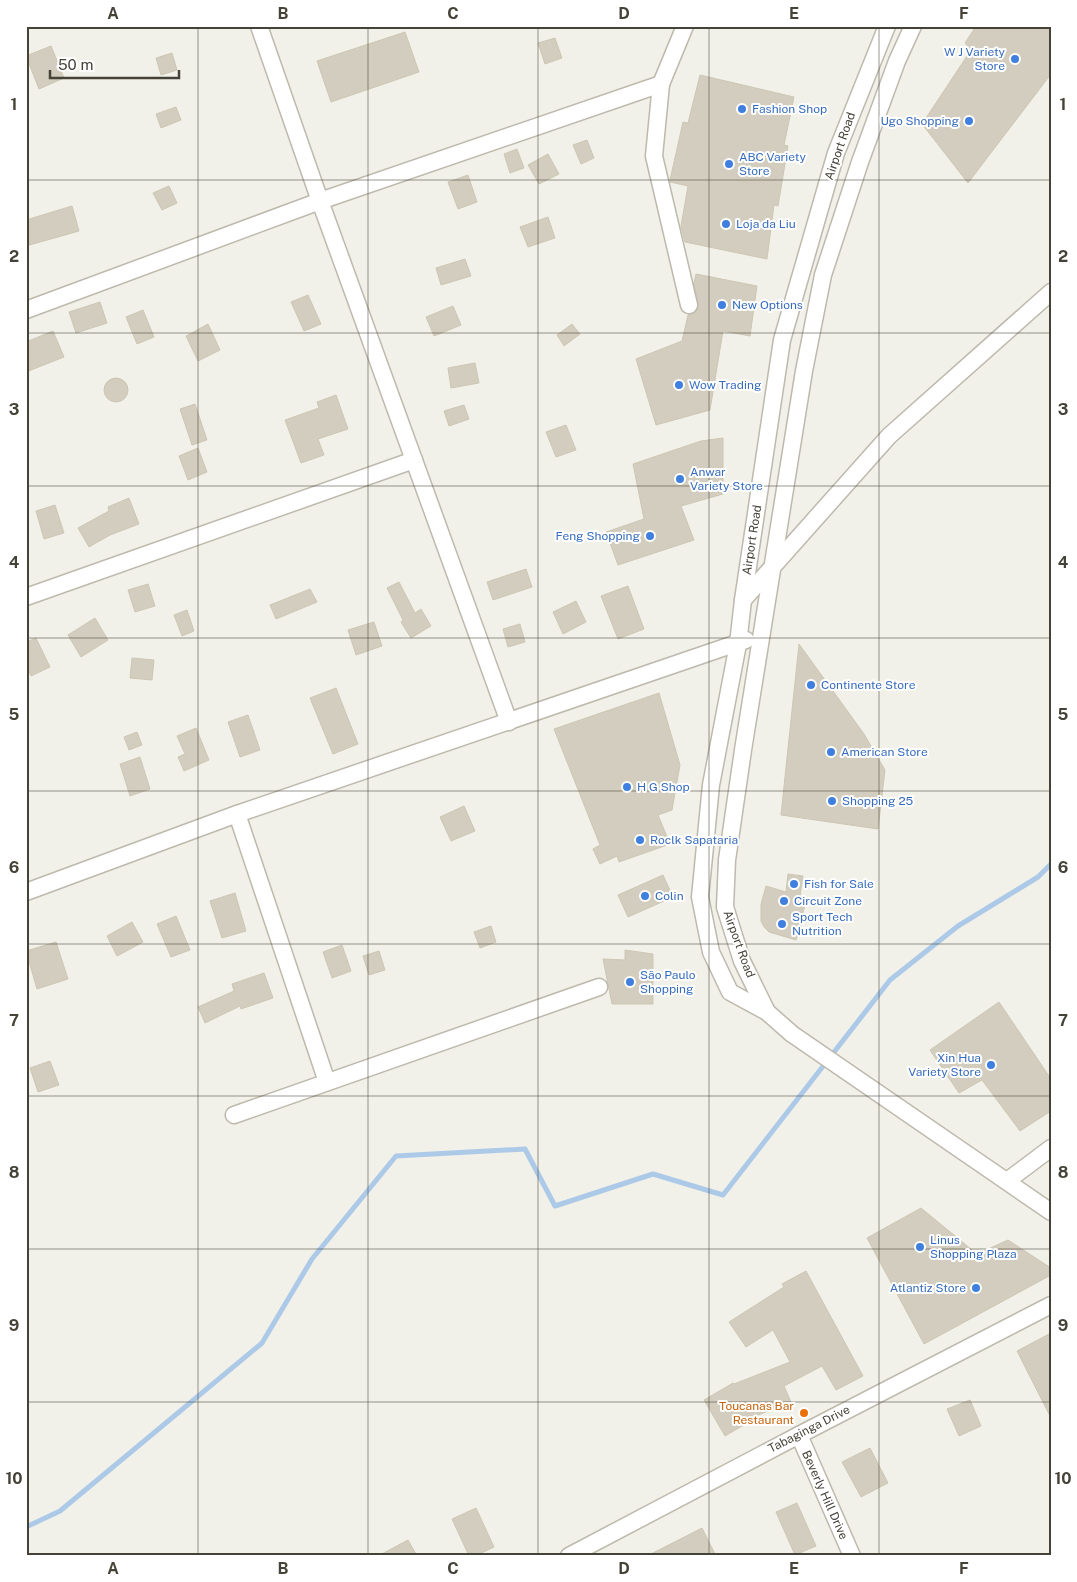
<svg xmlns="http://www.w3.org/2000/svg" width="1077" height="1582" font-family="'Public Sans',sans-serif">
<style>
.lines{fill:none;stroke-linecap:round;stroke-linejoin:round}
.stream{stroke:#acc9e8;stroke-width:5}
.building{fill:#d3cdbf;stroke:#cdc6b3}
.minor-casing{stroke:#bdb9ac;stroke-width:19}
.minor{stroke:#fff;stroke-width:16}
.grid{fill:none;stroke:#454238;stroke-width:1;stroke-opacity:0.55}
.shop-dot{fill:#3f7fe0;stroke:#fff;stroke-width:2}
.food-dot{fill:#e8710a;stroke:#fff;stroke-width:2}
.labels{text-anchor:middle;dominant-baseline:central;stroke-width:4;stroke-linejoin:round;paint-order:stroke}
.shop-label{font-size:12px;fill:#366cbe;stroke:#fff;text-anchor:start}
.street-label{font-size:12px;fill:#454238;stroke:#fff}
.food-label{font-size:12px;fill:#c56008;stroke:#fff;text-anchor:end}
.neatline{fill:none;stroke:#454238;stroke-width:2}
.grid-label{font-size:16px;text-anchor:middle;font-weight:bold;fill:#454238}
</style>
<rect width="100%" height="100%" fill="#f2f1e9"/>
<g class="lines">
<path class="stream" d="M26,1527l34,-16 202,-168 50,-84 84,-103 129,-7 30,57 98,-32 70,21 167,-215 68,-54 80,-49 13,-13"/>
</g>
<g class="building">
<path d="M976,26h75v48l-83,109 -46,-59 49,-74 -6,-7z"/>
<path d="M405,32l14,40 -88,30 -14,-41z"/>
<path d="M555,38l7,20 -17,6 -7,-21z"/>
<path d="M51,46l13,32 -25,11 -13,-33z"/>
<path d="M172,53l5,17 -16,5 -5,-17z"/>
<path d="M700,75l94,22 -10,48 4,1 -10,60 -4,-1 -7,54 -82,-17 -4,-16 7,-40 -18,-4v-2l13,-58 5,1z"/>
<path d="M176,107l5,13 -20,8 -5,-14z"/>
<path d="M587,140l7,18 -13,6 -8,-19z"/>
<path d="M517,149l7,19 -14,5 -6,-19z"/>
<path d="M548,154l11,20 -20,10 -11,-19z"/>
<path d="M468,175l9,27 -19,7 -10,-27z"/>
<path d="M169,186l8,17 -15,7 -9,-17z"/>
<path d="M72,206l7,25 -53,15v-26z"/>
<path d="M548,217l7,21 -27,9 -8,-20z"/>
<path d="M465,259l6,17 -30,9 -5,-17z"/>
<path d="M696,274l61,12 -7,50 -27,-5 -13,79 -54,15 -20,-66 46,-18 6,-26 7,-2 4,-6 -5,-24z"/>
<path d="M308,295l13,29 -17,7 -13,-29z"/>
<path d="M100,302l7,21 -31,10 -7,-21z"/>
<path d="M453,306l8,19 -27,11 -8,-19z"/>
<path d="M143,310l11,27 -17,7 -11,-27z"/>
<path d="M208,324l12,26 -22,11 -12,-25z"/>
<path d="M572,324l8,10 -16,12 -7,-11z"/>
<path d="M53,331l11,26 -38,15v-30z"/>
<path d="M475,363l4,20 -28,5 -3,-20z"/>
<circle cx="116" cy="390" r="12"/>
<path d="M336,395l12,34 -30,10 6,16 -23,8 -16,-43 34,-12 -2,-6z"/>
<path d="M195,404l12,36 -15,5 -12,-36z"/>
<path d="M464,405l5,14 -20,7 -5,-15z"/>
<path d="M566,425l10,25 -20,7 -10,-25z"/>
<path d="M723,438v56l-42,12 13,34 -76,25 -12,-33 38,-13 -11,-55 68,-23z"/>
<path d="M198,448l9,24 -19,8 -9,-24z"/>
<path d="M129,498l10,26 -29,11 -21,12 -11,-19 31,-17 -1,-4z"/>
<path d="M55,505l9,28 -20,6 -8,-28z"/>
<path d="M526,569l6,18 -39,13 -6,-18z"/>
<path d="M399,582l16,31 6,-4 10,17 -20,12 -10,-16 2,-2 -16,-32z"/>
<path d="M148,584l7,22 -20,6 -7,-22z"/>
<path d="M628,586l16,43 -26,10 -17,-43z"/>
<path d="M310,589l7,13 -41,17 -6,-14z"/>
<path d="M576,601l10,21 -23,12 -10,-22z"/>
<path d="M187,610l7,21 -12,5 -8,-21z"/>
<path d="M95,618l13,22 -27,17 -13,-22z"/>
<path d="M374,622l8,24 -26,9 -8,-25z"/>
<path d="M520,624l5,18 -17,5 -5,-18z"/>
<path d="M36,638l14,29 -19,9 -5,-11v-23z"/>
<path d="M799,644l65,90 21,36 -7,59 -97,-14z"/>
<path d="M132,658l22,2 -2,20 -22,-2z"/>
<path d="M336,688l22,56 -25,10 -23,-56z"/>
<path d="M659,693l21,72 -8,45 -14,5 12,29 -51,18 -2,-6 -17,8 -7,-15 7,-4 -46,-116z"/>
<path d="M248,715l12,35 -20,7 -12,-35z"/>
<path d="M196,728l13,32 -25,11 -6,-14 7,-3 -8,-18z"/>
<path d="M137,732l5,13 -13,5 -5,-13z"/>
<path d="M140,757l10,32 -20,7 -10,-32z"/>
<path d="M464,806l11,25 -24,10 -11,-24z"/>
<path d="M788,874l15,2 -3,20 7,2 -5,18 2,1 -8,23 -27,-8 -5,-5 -3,-6v-17l5,-18 20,6z"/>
<path d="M663,875l10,22 -45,20 -10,-22z"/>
<path d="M235,893l11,38 -24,7 -12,-37z"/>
<path d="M176,916l14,34 -19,7 -14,-33z"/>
<path d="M132,922l11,20 -26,14 -10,-20z"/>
<path d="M491,926l5,16 -16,6 -6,-16z"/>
<path d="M56,942l12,37 -31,10 -11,-38z"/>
<path d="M342,945l9,26 -19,7 -9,-26z"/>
<path d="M625,950l28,4v50h-41l-9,-45 22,1z"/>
<path d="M379,951l6,19 -16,5 -6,-19z"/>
<path d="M264,973l9,25 -32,11 -1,-3 -35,17 -7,-16 36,-16 -2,-7z"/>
<path d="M999,1002l52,77v32l-31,20 -38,-51 -23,13 -29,-43z"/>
<path d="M50,1061l9,24 -21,7 -8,-24z"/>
<path d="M921,1208l56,46 31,-14 43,28v7l-127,69 -57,-106z"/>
<path d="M806,1271l57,105 -27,14 -14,-24 -38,20 7,16 -38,15 1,2 -29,17 -21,-36 29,-17 1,1 56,-22 -17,-32 -27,17 -17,-25 55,-35 -2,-3z"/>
<path d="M1051,1333v85l-34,-67z"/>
<path d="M970,1400l11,26 -22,10 -12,-27z"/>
<path d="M870,1448l18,35 -27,14 -19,-35z"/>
<path d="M797,1503l19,43 -21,9 -19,-43z"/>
<path d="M476,1508l18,39 -19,9h-6l-17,-37z"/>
<path d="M702,1528l14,28h-69z"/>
<path d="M408,1540l9,16h-39z"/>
</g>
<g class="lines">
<defs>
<g id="minor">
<path d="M259,26l61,175 189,521"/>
<path d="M887,26l-51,127 -54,187 -39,260 -5,44 -27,141 -11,112 11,55 19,40 37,20 25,22 259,178"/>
<path d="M661,84l-7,72 35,149"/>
<path d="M26,310l294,-109 341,-117 24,-58"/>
<path d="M26,597l388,-137"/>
<path d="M743,600l146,-164 162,-144"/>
<path d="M237,814l90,268"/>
<path d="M26,892l211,-78 509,-174"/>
<path d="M767,1012l-25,-51 -17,-54 2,-47 16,-110 61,-379 19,-96 37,-113 37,-101 16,-35"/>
<path d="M234,1115l365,-128"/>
<path d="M1007,1181l44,-33"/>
<path d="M799,1435l53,121"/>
<path d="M569,1556l230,-121 252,-130"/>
</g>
</defs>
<use href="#minor" class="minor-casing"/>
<use href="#minor" class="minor"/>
</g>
<path class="grid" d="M198,26v1530M368,26v1530M538,26v1530M709,26v1530M879,26v1530M26,180h1025M26,333h1025M26,486h1025M26,638h1025M26,791h1025M26,944h1025M26,1096h1025M26,1249h1025M26,1402h1025"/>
<g class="shop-dot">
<circle cx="1015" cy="59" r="5"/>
<circle cx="742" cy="109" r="5"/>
<circle cx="969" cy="121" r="5"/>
<circle cx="729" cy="164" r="5"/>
<circle cx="726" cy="224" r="5"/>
<circle cx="722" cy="305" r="5"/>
<circle cx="679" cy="385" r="5"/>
<circle cx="680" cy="479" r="5"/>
<circle cx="650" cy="536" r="5"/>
<circle cx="811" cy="685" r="5"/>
<circle cx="831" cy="752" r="5"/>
<circle cx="627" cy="787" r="5"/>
<circle cx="832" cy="801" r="5"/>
<circle cx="640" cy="840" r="5"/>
<circle cx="794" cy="884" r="5"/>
<circle cx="645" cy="896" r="5"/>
<circle cx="784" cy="901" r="5"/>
<circle cx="782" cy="924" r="5"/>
<circle cx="630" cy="982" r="5"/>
<circle cx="991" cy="1065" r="5"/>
<circle cx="920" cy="1247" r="5"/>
<circle cx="976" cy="1288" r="5"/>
</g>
<circle class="food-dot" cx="804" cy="1413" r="5"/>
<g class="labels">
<g class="shop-label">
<text x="1005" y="52" text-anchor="end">W J Variety<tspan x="1005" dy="14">Store</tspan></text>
<text x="752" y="109">Fashion Shop</text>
<text x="959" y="121" text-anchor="end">Ugo Shopping</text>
<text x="739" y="157">ABC Variety<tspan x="739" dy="14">Store</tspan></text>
<text x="736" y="224">Loja da Liu</text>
<text x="732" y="305">New Options</text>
<text x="689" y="385">Wow Trading</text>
<text x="690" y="472">Anwar<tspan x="690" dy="14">Variety Store</tspan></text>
<text x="640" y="536" text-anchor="end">Feng Shopping</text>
<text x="821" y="685">Continente Store</text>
<text x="841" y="752">American Store</text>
<text x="637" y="787">H G Shop</text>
<text x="842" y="801">Shopping 25</text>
<text x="650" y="840">Roclk Sapataria</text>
<text x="804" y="884">Fish for Sale</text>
<text x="655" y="896">Colin</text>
<text x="794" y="901">Circuit Zone</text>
<text x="792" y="917">Sport Tech<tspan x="792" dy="14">Nutrition</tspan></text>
<text x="640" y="975">São Paulo<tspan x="640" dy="14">Shopping</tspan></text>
<text x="981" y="1058" text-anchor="end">Xin Hua<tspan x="981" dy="14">Variety Store</tspan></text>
<text x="930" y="1240">Linus<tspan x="930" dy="14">Shopping Plaza</tspan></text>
<text x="966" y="1288" text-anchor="end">Atlantiz Store</text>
</g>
<g class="street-label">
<text transform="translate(840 146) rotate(-71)">Airport Road</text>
<text transform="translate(752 540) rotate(-81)">Airport Road</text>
<text transform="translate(739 944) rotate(70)">Airport Road</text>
<text transform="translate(809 1429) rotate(-27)">Tabaginga Drive</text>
<text transform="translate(825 1495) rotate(66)">Beverly Hill Drive</text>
</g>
<g class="food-label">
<text x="794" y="1406">Toucanas Bar<tspan x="794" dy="14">Restaurant</tspan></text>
</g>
</g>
<rect width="1077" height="1582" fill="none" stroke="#ffffff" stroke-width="55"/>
<path d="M50 70v8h129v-8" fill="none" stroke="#454238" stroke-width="2.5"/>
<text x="58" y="70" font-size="15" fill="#454238" stroke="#ffffff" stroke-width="4" paint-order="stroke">50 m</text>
<rect x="28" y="28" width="1022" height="1526" class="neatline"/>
<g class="grid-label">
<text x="113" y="19">A</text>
<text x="283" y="19">B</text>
<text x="453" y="19">C</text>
<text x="624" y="19">D</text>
<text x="794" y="19">E</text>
<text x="964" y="19">F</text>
<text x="14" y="110">1</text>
<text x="1063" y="110">1</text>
<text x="14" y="262">2</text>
<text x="1063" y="262">2</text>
<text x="14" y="415">3</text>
<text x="1063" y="415">3</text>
<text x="14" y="568">4</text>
<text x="1063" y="568">4</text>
<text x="14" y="720">5</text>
<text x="1063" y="720">5</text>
<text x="14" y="873">6</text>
<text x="1063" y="873">6</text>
<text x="14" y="1026">7</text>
<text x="1063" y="1026">7</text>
<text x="14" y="1178">8</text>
<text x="1063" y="1178">8</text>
<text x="14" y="1331">9</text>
<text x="1063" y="1331">9</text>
<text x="14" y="1484">10</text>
<text x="1063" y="1484">10</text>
<text x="113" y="1574">A</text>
<text x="283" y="1574">B</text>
<text x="453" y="1574">C</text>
<text x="624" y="1574">D</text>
<text x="794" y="1574">E</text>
<text x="964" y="1574">F</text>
</g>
</svg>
